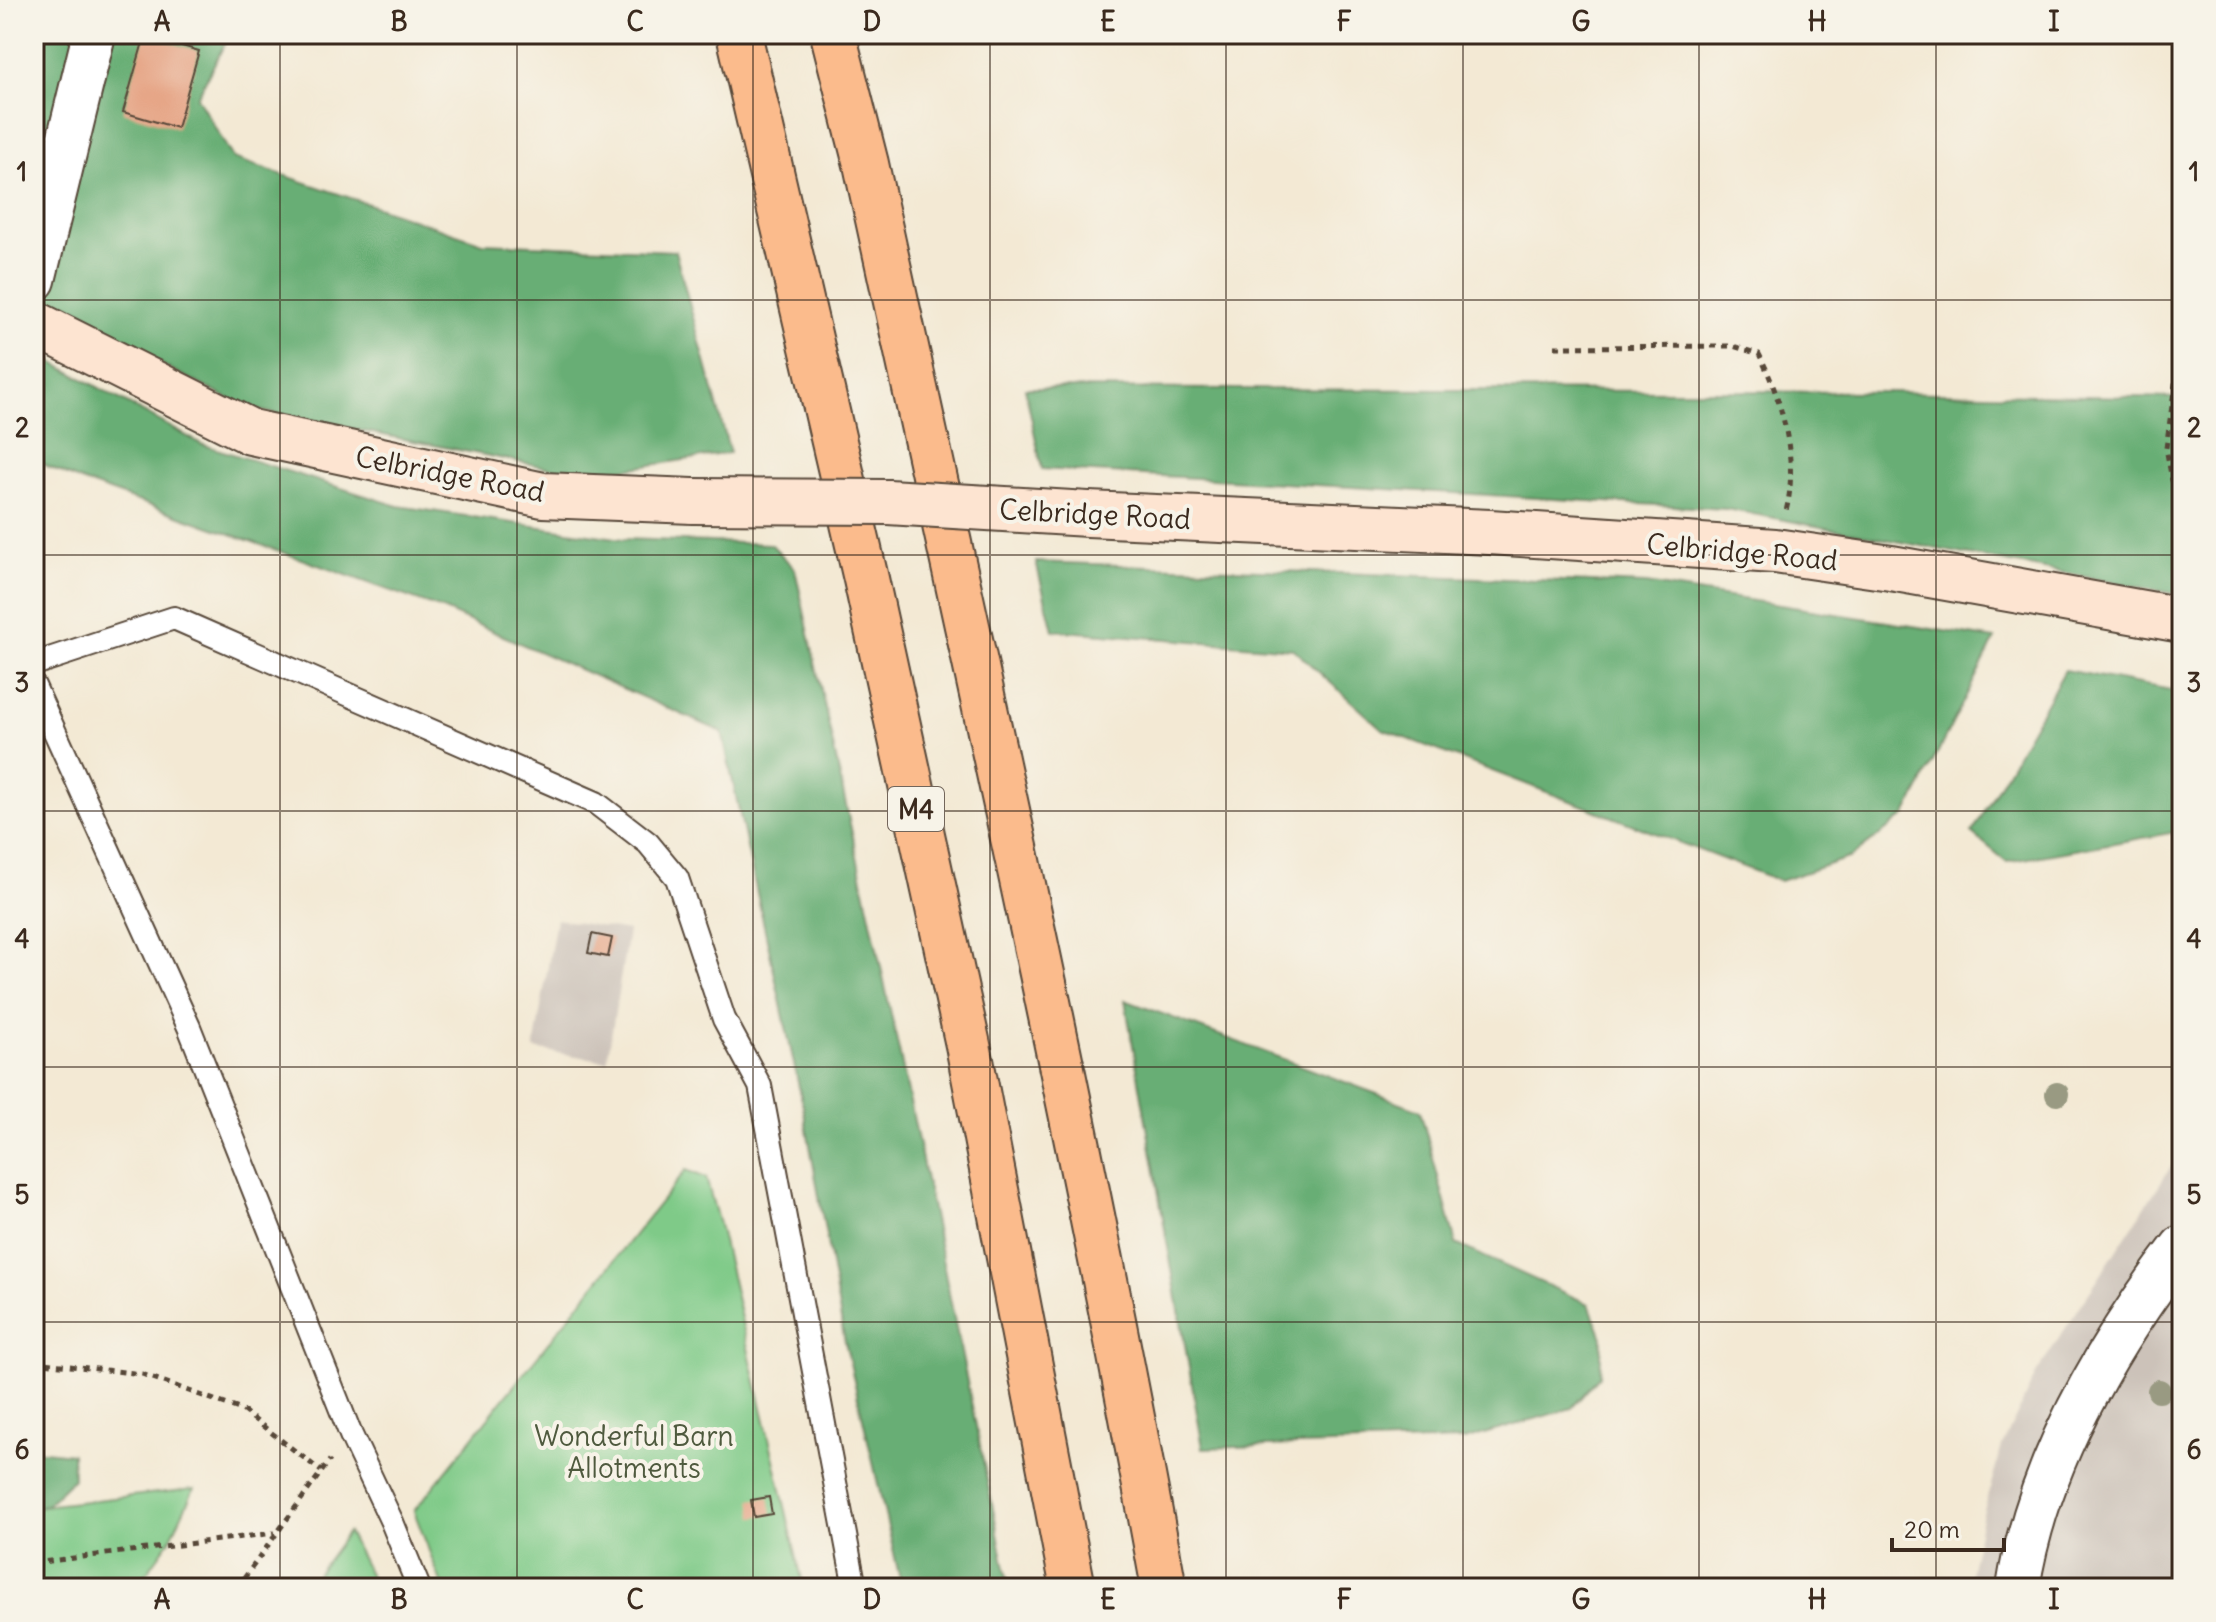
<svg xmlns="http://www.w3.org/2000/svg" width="2216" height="1622" font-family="Delius,sans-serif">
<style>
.industrial{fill:#ccc2b9}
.green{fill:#7fca88;stroke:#5d7a53;stroke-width:2}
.forest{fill:#67ae74;stroke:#516c49;stroke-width:2}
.building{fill:#e6a687}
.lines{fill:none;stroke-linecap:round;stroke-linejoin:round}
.lane-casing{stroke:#574739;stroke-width:26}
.street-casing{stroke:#574739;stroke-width:46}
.secondary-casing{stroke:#574739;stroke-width:48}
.highway-casing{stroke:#574739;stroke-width:48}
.path{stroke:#574739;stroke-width:5;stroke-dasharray:6 6;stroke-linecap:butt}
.lane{stroke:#fff;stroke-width:22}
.street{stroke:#fff;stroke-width:42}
.secondary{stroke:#fde4d1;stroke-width:44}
.highway{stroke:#fbbb8c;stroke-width:44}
.secondary-bridge-casing{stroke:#574739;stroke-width:48;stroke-linecap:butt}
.secondary-bridge{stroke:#fde4d1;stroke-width:44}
.tree{fill:#999a82}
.grid{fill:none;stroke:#3b2a1e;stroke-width:2;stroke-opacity:0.55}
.labels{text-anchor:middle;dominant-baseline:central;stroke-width:8;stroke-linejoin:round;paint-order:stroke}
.shield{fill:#f7f3e8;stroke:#73665b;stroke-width:2}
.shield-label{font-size:26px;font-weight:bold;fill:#3b2a1e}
.street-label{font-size:28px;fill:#3b2a1e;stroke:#f7f3e8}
.park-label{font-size:28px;fill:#4f5a3e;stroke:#f7f3e8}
.neatline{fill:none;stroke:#3b2a1e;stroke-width:3}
.grid-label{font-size:26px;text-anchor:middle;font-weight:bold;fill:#3b2a1e}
</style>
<rect width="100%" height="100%" fill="#f7f3e8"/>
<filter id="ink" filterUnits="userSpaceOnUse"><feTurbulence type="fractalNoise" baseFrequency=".0125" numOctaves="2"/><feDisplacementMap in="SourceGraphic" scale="16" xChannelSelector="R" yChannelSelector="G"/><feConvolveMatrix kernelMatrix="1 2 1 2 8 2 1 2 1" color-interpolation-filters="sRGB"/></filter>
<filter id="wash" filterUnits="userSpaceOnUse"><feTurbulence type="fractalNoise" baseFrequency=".006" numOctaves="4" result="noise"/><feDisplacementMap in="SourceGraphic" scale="32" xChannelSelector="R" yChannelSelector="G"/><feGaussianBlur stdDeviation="1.8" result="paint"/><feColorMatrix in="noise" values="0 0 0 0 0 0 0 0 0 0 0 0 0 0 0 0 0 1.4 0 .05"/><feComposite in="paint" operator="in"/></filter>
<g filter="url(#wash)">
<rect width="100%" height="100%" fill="#f3e9d4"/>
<g class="industrial">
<path d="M556,919l72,12 -21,130 -73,-12z"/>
<path d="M2182,1150v438h-215l15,-70 20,-72 35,-74z"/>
</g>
<g class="green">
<path d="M686,1170l20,8 13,46 85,364h-361l-29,-77z"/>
<path d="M194,1489l-25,53 -33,46h-102v-81z"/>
<path d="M348,1532l28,56h-69z"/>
</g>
<g class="forest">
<path d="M34,34h196l-33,63 36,61 250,85 192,8 55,202 -144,22 -340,-67 -212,-109v-206l11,-29 -11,-7z"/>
<path d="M34,352l167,92 197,62 225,33 148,5 24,25 117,542 97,477h-107l-58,-251 -42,-236 -80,-369 -280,-123 -361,-128 -47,-21z"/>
<path d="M1025,388l865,4 292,6v197l-456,-86 -684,-40z"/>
<path d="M1036,562l610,22 349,55 -89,176 -55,42 -71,24 -398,-152 -89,-80 -240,-19z"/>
<path d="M2065,670l117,22v139l-175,31 -35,-29z"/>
<path d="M1125,1000l295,110 36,134 133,60 13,34 -2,37 -28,33 -108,32 -261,8z"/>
<path d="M34,1450l38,4 1,25 -27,26 -12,2z"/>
</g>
<g id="blocks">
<g class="building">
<path d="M145,35l54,16 -22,77 -54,-16z"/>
<path d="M592,934l20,4 -4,19 -20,-4z"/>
<path d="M769,1497l3,17 -18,3 -3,-17z"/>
</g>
</g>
</g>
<g filter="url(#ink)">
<use href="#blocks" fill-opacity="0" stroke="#574739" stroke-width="2"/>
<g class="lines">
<defs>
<g id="lane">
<path d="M34,664l140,-46 422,185 52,40 29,35 47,141 36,67 95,502"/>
<path d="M34,686l155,341 162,408 41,87 27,66"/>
</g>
<g id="street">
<path d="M34,280l60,-246"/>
<path d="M2018,1588c19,-123 89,-243 164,-341"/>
</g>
<g id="secondary">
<path d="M34,323l217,109 292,63 150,6"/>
<path d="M1088,514l402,18 285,19 116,17 291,52"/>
</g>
<g id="highway">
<path d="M739,34l127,545 102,466 105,543"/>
<path d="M833,34l33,130c103,474 211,947 298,1424"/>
</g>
</defs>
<use href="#lane" class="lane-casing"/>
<use href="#street" class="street-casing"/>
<use href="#secondary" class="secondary-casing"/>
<use href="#highway" class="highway-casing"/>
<g class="path">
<path d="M2182,335l-16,113 16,85"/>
<path d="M1555,347l178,-1 26,8c23,45 40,108 27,157"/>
<path d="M34,1362l108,12 100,36 79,61"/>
<path d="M34,1563l241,-30"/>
<path d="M237,1588l93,-128"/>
</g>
<use href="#lane" class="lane"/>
<use href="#street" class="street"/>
<use href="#secondary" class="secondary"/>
<use href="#highway" class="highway"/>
<defs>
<path id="secondary-bridge" d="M693,501l195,1 200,12"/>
</defs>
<use href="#secondary-bridge" class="secondary-bridge-casing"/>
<use href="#secondary-bridge" class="secondary-bridge"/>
</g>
<g class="tree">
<circle cx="2057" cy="1094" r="12"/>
<circle cx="2159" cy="1391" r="12"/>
</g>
</g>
<path class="grid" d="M280,34v1554M517,34v1554M753,34v1554M990,34v1554M1226,34v1554M1463,34v1554M1699,34v1554M1936,34v1554M34,300h2148M34,555h2148M34,811h2148M34,1067h2148M34,1322h2148"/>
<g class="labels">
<rect class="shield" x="888" y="787" width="56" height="44" rx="6"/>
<g class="shield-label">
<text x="916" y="809">M4</text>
</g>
<g class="street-label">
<text transform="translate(450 474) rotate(11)">Celbridge Road</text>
<text transform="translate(1095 514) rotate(3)">Celbridge Road</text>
<text transform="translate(1742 552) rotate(5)">Celbridge Road</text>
</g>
<g class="park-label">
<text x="634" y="1436">Wonderful Barn<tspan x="634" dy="32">Allotments</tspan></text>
</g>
</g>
<rect width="2216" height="1622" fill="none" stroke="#f7f3e8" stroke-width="88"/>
<path d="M1892 1538v12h112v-12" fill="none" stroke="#3b2a1e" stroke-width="4"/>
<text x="1904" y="1538" font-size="24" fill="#3b2a1e" stroke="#f7f3e8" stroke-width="6" paint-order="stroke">20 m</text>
<rect x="44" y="44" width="2128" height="1534" class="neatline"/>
<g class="grid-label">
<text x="162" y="31">A</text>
<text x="399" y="31">B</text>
<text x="635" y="31">C</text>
<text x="872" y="31">D</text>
<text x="1108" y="31">E</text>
<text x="1344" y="31">F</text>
<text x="1581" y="31">G</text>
<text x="1817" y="31">H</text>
<text x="2054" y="31">I</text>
<text x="22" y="181">1</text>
<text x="2194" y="181">1</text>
<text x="22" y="437">2</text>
<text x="2194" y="437">2</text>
<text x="22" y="692">3</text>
<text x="2194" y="692">3</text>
<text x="22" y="948">4</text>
<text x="2194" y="948">4</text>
<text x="22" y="1204">5</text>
<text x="2194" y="1204">5</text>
<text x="22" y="1459">6</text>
<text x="2194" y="1459">6</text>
<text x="162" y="1609">A</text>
<text x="399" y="1609">B</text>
<text x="635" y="1609">C</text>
<text x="872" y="1609">D</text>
<text x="1108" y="1609">E</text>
<text x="1344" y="1609">F</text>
<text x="1581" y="1609">G</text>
<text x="1817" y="1609">H</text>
<text x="2054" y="1609">I</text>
</g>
</svg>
